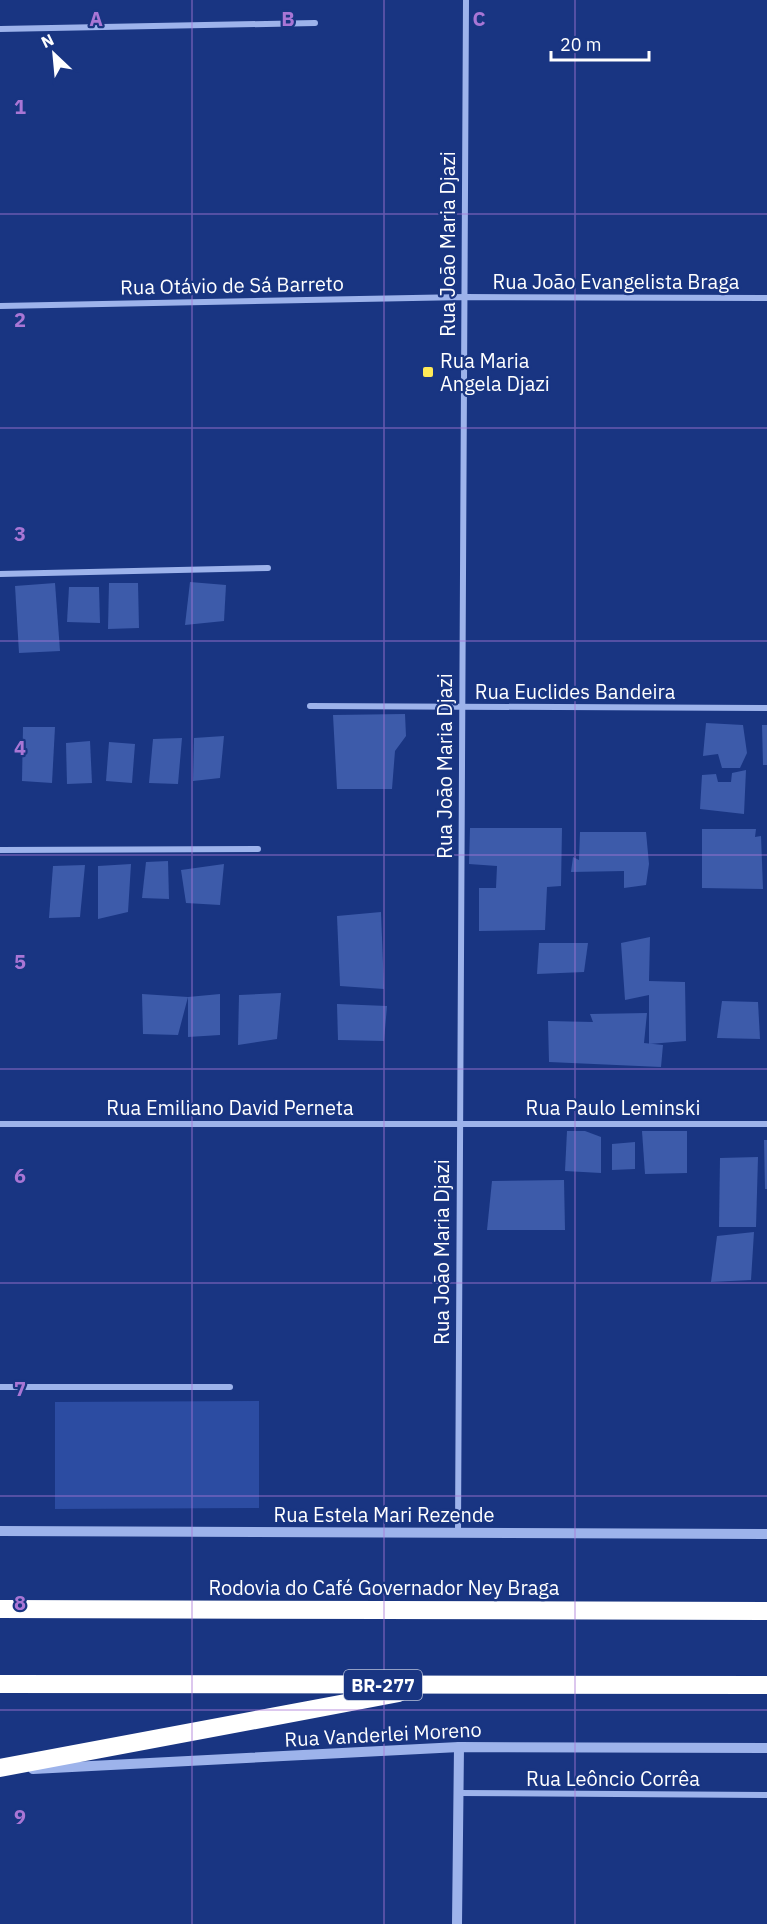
<svg xmlns="http://www.w3.org/2000/svg" width="767" height="1924" font-family="'IBM Plex Sans',sans-serif">
<style>
.green{fill:#2c4ca2}
.building{fill:#3d5baa}
.lines{fill:none;stroke-linecap:round;stroke-linejoin:round}
.minor{stroke:#9db3eb;stroke-width:6}
.tertiary{stroke:#9db3eb;stroke-width:10}
.motorway{stroke:#fff;stroke-width:18}
.grid{fill:none;stroke:#a976d5;stroke-width:1.5;stroke-opacity:0.55}
.poi-dot{fill:#ffea57;stroke:#193582;stroke-width:2}
.labels{text-anchor:middle;dominant-baseline:central;stroke-width:4.5;stroke-linejoin:round;paint-order:stroke}
.shield{fill:#193582;stroke:#bac2da;stroke-width:1.5}
.shield-label{font-size:18px;font-weight:bold;fill:#fff}
.street-label{font-size:20px;fill:#fff;stroke:#193582}
.poi-label{font-size:20px;fill:#fff;stroke:#193582;text-anchor:start}
.grid-label{font-size:20px;text-anchor:middle;font-weight:bold;fill:#a976d5;stroke:#193582;stroke-width:4.5;stroke-linejoin:round;paint-order:stroke}
</style>
<rect width="100%" height="100%" fill="#193582"/>
<path class="green" d="M259,1401v107l-204,1v-107z"/>
<g class="building">
<path d="M190,582l36,3 -2,36 -39,4z"/>
<path d="M55,583l5,68 -41,2 -4,-67z"/>
<path d="M109,583h29l1,45 -31,1z"/>
<path d="M69,587h30l1,36 -33,-1z"/>
<path d="M405,714l1,22 -11,15 -3,38h-55l-4,-74z"/>
<path d="M706,723l37,2 4,28 -7,15h-18l-4,-14 -15,2z"/>
<path d="M762,725h5v40h-4z"/>
<path d="M23,727h32l-3,56 -30,-2z"/>
<path d="M224,736l-4,42 -27,3 1,-43z"/>
<path d="M182,738l-4,46 -29,-1 4,-44z"/>
<path d="M90,741l2,42 -25,1 -1,-41z"/>
<path d="M109,742l26,2 -3,39 -26,-2z"/>
<path d="M746,770l-2,44 -44,-5 2,-34 14,-1 2,8h13l1,-9z"/>
<path d="M470,828h92l-1,58 -14,1 -2,43 -66,1v-43h17l1,-22 -28,-2z"/>
<path d="M702,829h54l-1,8 6,-1 2,53 -61,-1z"/>
<path d="M580,832h66l3,32 -3,21 -22,3v-17l-53,1 2,-15 6,3z"/>
<path d="M168,861l1,38 -27,-1 4,-36z"/>
<path d="M131,864l-3,48 -30,7v-53z"/>
<path d="M224,864l-4,41 -34,-2 -5,-33z"/>
<path d="M85,865l-5,52 -31,1 4,-52z"/>
<path d="M381,912l3,77 -44,-3 -3,-70z"/>
<path d="M650,937l-1,44 36,1 1,59 -37,3v-49l-24,5 -4,-57z"/>
<path d="M539,943h49l-4,29 -47,2z"/>
<path d="M281,993l-4,46 -39,6 1,-50z"/>
<path d="M142,994l46,3 32,-3v41l-32,2v-40l-10,38 -35,-1z"/>
<path d="M722,1001l36,1 2,37 -43,-1z"/>
<path d="M337,1004l50,2 -3,35 -46,-1z"/>
<path d="M647,1013l-3,30 19,2 -2,22 -112,-5 -1,-41 45,1 -3,-8z"/>
<path d="M567,1131h18l16,6v36l-36,-2z"/>
<path d="M642,1131h45v42l-42,1z"/>
<path d="M764,1140h3v49h-2z"/>
<path d="M635,1142v27l-23,1v-26z"/>
<path d="M758,1157l-2,70h-37l1,-69z"/>
<path d="M564,1180l1,50h-78l5,-49z"/>
<path d="M754,1232l-3,48 -40,2 6,-46z"/>
</g>
<g class="lines">
<g class="minor">
<path d="M0,29l315,-6"/>
<path d="M0,306l465,-9 302,1"/>
<path d="M0,574l268,-6"/>
<path d="M310,706l457,2"/>
<path d="M0,850l258,-1"/>
<path d="M0,1124h767"/>
<path d="M0,1387h230"/>
<path d="M458,1532l8,-1532"/>
<path d="M458,1793l309,2"/>
</g>
<g class="tertiary">
<path d="M0,1531l767,3"/>
<path d="M33,1769l426,-22 308,1"/>
<path d="M457,1924l2,-177"/>
</g>
<g class="motorway">
<path d="M0,1609l767,2"/>
<path d="M0,1684l767,1"/>
<path d="M0,1768l399,-75"/>
</g>
</g>
<path class="grid" d="M192,0v1924M384,0v1924M575,0v1924M0,214h767M0,428h767M0,641h767M0,855h767M0,1069h767M0,1283h767M0,1496h767M0,1710h767"/>
<rect class="poi-dot" x="422" y="366" width="12" height="12" rx="3"/>
<g class="labels">
<rect class="shield" x="344" y="1670" width="78" height="30" rx="4.5"/>
<g class="shield-label">
<text x="383" y="1685">BR-277</text>
</g>
<g class="street-label">
<text transform="translate(447 244) rotate(-90)">Rua João Maria Djazi</text>
<text x="616" y="281">Rua João Evangelista Braga</text>
<text transform="translate(232 285) rotate(-1)">Rua Otávio de Sá Barreto</text>
<text x="575" y="691">Rua Euclides Bandeira</text>
<text transform="translate(444 766) rotate(-90)">Rua João Maria Djazi</text>
<text x="230" y="1107">Rua Emiliano David Perneta</text>
<text x="613" y="1107">Rua Paulo Leminski</text>
<text transform="translate(441 1252) rotate(-90)">Rua João Maria Djazi</text>
<text x="384" y="1514">Rua Estela Mari Rezende</text>
<text x="384" y="1587">Rodovia do Café Governador Ney Braga</text>
<text transform="translate(383 1734) rotate(-3)">Rua Vanderlei Moreno</text>
<text x="613" y="1778">Rua Leôncio Corrêa</text>
</g>
<g class="poi-label">
<text x="440" y="360">Rua Maria<tspan x="440" dy="23">Angela Djazi</tspan></text>
</g>
</g>
<g class="grid-label">
<text x="96" y="26">A</text>
<text x="288" y="26">B</text>
<text x="479" y="26">C</text>
<text x="20" y="114">1</text>
<text x="20" y="327">2</text>
<text x="20" y="541">3</text>
<text x="20" y="755">4</text>
<text x="20" y="969">5</text>
<text x="20" y="1183">6</text>
<text x="20" y="1396">7</text>
<text x="20" y="1610">8</text>
<text x="20" y="1824">9</text>
</g>
<g transform="translate(54 54) rotate(334)" stroke="#193582" stroke-width="4.5" paint-order="stroke">
<path d="M0-4.5L10 22L0 15L-10 22Z" fill="#ffffff"/>
<text y="-9" font-size="16" font-weight="bold" text-anchor="middle" fill="#ffffff">N</text>
</g>
<path d="M551 51v9h98v-9" fill="none" stroke="#ffffff" stroke-width="3"/>
<text x="560" y="51" font-size="18" fill="#ffffff" stroke="#193582" stroke-width="4.5" paint-order="stroke">20 m</text>
</svg>
